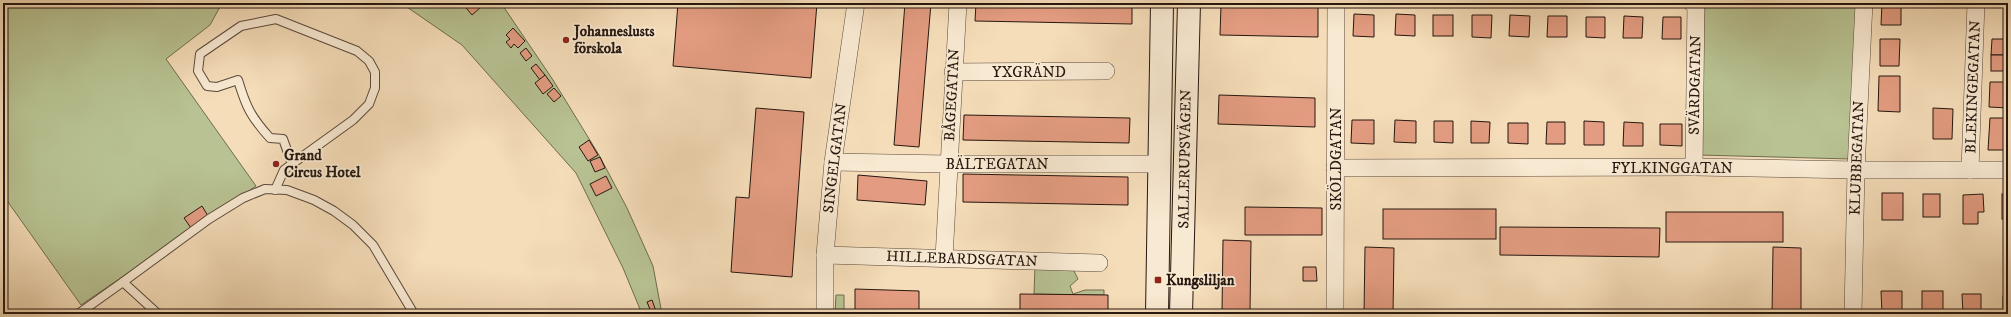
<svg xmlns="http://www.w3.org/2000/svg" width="2011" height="317" font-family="'IM FELL DW Pica',serif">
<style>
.green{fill:#b8c292;stroke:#6f6c50}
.building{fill:#e39c81;stroke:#26170f}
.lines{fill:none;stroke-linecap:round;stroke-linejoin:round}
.service-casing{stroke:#5a483a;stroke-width:10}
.minor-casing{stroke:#5a483a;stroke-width:18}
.secondary-casing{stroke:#26170f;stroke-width:24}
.service{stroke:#f8e9d2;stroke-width:8}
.minor{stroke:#f8e9d2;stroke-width:17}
.secondary{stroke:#f8e9d2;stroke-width:22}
.poi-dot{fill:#8f2418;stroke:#f8e9d2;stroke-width:1.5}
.labels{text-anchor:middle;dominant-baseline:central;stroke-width:3.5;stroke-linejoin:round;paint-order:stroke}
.poi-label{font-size:15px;font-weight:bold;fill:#26170f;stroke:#f8e9d2;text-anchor:start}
.street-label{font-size:15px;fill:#26170f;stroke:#f8e9d2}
</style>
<rect width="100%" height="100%" fill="#f5ddb9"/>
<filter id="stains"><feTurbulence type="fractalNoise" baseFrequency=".005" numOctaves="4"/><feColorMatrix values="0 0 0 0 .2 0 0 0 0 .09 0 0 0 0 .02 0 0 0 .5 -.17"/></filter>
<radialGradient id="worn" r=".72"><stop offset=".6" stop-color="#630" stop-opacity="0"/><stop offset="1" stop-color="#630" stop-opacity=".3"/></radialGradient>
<g class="green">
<path d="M3,3h219l-12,22 -44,34 90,127 -175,119 -78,-110z"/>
<path d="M401,3h100l52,77 46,75 28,53 26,58 9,48h-20l-19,-46 -47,-95 -114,-128z"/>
<path d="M1705,3h154l-8,156 -153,-4z"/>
<path d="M1035,267l38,2 5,10 -8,7 3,8 12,-4h19v5l-70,-1z"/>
<path d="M836,295h8v19h-9z"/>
</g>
<g class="building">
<path d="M462,3h16l3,4 -9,8z"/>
<path d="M678,3h139l-6,75 -138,-12z"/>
<path d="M905,3h26l-12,144 -25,-2z"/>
<path d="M976,3h156v21l-157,-3z"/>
<path d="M1882,3h19v22h-20z"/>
<path d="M1986,3h22v3l-23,-2z"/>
<path d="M1221,5l97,2v30l-98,-2z"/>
<path d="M1354,14l20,1v22l-21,-1z"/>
<path d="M1396,14l19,1v21l-20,-1z"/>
<rect x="1433" y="15" width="20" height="21"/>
<path d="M1472,15h20l-1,23 -19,-1z"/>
<path d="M1510,15l20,1 -1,21 -20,-1z"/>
<path d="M1548,16h19v21h-20z"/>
<path d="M1624,16l19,1 -1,21h-19z"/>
<path d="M1586,17h19v21l-19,-1z"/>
<path d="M1663,17h18v22h-19z"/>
<path d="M513,28l12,13 -7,7 -4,-4 -3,4 -5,-6 4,-3 -4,-4z"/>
<path d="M1880,39h20l-1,27h-19z"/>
<path d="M1992,39h16v16h-17z"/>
<path d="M526,48l6,8 -6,5 -6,-8z"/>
<rect x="1991" y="55" width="17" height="16"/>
<path d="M536,64l9,11 -5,5 -9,-12z"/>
<path d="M545,75l8,11 -10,8 -8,-11z"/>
<path d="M1879,76h21v36l-22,-1z"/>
<path d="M1990,82h18v26l-19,-1z"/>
<path d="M554,88l7,8 -7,6 -7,-8z"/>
<path d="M1219,95l96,3v29l-97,-3z"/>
<path d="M756,108l48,4 -12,165 -61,-5 5,-75 13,1z"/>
<path d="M1933,108l20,1 -1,30h-19z"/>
<path d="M964,115l166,3 -1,25 -166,-3z"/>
<path d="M1990,118h18v32h-20z"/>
<path d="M1352,120h22v24l-23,-1z"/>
<path d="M1395,120l21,1v22l-22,-1z"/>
<path d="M1434,121h19v22l-19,-1z"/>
<path d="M1471,121l19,1 -1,21h-18z"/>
<path d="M1584,121l20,1v23h-20z"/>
<path d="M1547,122h18v22h-19z"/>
<path d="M1624,122l19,1v23h-20z"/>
<path d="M1508,123h20v21l-20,-1z"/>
<path d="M1660,124h22v22l-22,-1z"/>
<path d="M589,140l9,15 -10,6 -9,-14z"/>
<path d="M600,157l5,11 -10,4 -5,-11z"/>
<path d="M963,174l165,3v28l-165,-3z"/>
<path d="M858,175l69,6 -2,24 -68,-5z"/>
<path d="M606,176l6,12 -16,8 -6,-12z"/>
<rect x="1882" y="193" width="21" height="27"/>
<rect x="1923" y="194" width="17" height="23"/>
<path d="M1983,194l1,18h-6v12h-15v-29z"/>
<rect x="2002" y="194" width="6" height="25"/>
<path d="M202,206l6,10 -17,12 -7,-10z"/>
<path d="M1245,207l77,1v27h-77z"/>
<rect x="1383" y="209" width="113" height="30"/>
<rect x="1666" y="212" width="117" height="30"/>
<path d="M1500,227l160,1 -1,29 -159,-2z"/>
<path d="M1223,240l28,1 -1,71h-28z"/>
<path d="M1365,247l29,1 -1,66h-29z"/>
<path d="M1773,247l28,1v66h-29z"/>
<path d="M1303,267h13l1,14h-14z"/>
<path d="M855,289l64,2v23h-64z"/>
<path d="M1881,291h21v23h-20z"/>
<rect x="1922" y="291" width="21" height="23"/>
<path d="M1020,294l88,1v19h-88z"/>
<path d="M1962,294h19v20h-18z"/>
<rect x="2003" y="296" width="5" height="18"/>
<path d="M652,300l5,14h-5l-5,-12z"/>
<rect x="1222" y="312" width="28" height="2"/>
</g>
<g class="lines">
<defs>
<g id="service">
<path d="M275,190l9,-20 8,-6 61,-44 16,-16 6,-16v-16l-6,-11 -12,-10 -81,-32 -35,7 -41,28 -2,17 9,15 10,1 21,-7c8,27 13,37 32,58l13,1 9,25"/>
<path d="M123,282l86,-63 34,-21 22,-9 22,1 27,10 20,11 19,14 20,20 41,69"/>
<path d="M78,314l45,-32 35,32"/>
</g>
<g id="minor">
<path d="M1692,3h4l-2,164"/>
<path d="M953,72l153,-1"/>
<path d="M833,162l115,2h212"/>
<path d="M1335,168l359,-1 162,3h152"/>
<path d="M1970,170l6,-167"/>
<path d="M825,255l274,8"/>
<path d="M944,258l14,-255"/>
<path d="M825,314v-59l8,-93 23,-159"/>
<path d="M1335,314l1,-311"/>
<path d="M1853,314l3,-144 8,-167"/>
</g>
<g id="secondary">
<path d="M1157,314l5,-311"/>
<path d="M1181,314l8,-311"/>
</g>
</defs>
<use href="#service" class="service-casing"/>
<use href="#minor" class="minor-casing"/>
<use href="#secondary" class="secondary-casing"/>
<use href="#service" class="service"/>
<use href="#minor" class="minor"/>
<use href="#secondary" class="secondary"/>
</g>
<g class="poi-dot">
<circle cx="566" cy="40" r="4"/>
<circle cx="276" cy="164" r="4"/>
<rect x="1154" y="276" width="8" height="8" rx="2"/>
</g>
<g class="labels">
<g class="poi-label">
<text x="574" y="31">Johanneslusts<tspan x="574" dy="17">förskola</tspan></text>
<text x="284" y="155">Grand<tspan x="284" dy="17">Circus Hotel</tspan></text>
<text x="1166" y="280">Kungsliljan</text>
</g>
<g class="street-label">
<text x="1029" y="72">YXGRÄND</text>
<text transform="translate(1695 85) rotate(-89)">SVÄRDGATAN</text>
<text transform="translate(1973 87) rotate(-88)">BLEKINGEGATAN</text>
<text transform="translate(952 95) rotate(-87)">BÅGEGATAN</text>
<text transform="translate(835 158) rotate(-83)">SINGELGATAN</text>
<text transform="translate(1857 158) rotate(-88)">KLUBBEGATAN</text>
<text transform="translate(1185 159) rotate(-89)">SALLERUPSVÄGEN</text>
<text transform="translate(1336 159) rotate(-90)">SKÖLDGATAN</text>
<text x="997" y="164">BÄLTEGATAN</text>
<text x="1672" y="168">FYLKINGGATAN</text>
<text transform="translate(962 259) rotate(2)">HILLEBARDSGATAN</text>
</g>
</g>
<rect width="2011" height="317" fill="none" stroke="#f5ddb9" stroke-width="16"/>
<rect x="4" y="4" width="2003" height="309" fill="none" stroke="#26170f" stroke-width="2"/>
<rect x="8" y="8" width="1995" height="301" fill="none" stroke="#26170f"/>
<rect width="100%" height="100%" filter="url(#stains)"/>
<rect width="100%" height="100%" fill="url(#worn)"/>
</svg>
